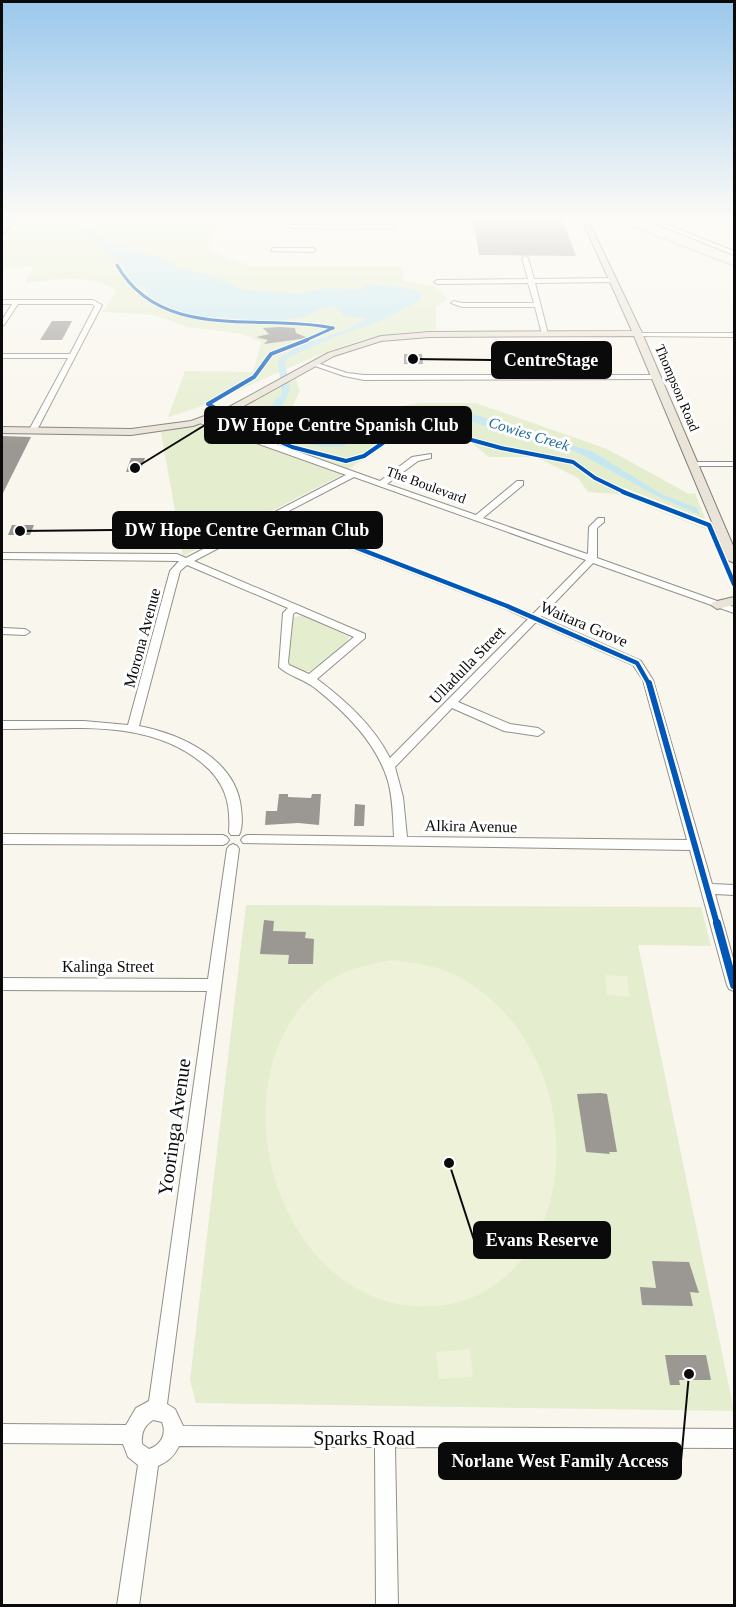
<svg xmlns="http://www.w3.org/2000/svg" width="736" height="1607" font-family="Georgia,serif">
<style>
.green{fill:#e4edce}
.pitch{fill:#edf2d8}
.water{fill:#c5e7f1}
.building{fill:#9b9894}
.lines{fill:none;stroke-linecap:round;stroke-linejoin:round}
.minor-casing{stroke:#92908c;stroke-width:2}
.major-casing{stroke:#7f7e7a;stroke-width:2}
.highway-casing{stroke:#7f7e7a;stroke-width:2}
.minor{fill:#fefefc;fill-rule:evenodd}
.major{fill:#eae4d8;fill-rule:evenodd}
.highway{fill:#e8dcd4;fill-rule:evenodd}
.rail{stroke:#d5c4c5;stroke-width:1.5}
.cycleway-far4-casing{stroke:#fff;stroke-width:4.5}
.cycleway-far3-casing{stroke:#fff;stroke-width:6}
.cycleway-far2-casing{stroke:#fff;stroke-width:8}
.cycleway-far1-casing{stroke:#fff;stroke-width:10}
.cycleway-casing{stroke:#fff;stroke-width:11}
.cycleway-far4{stroke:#0057b8;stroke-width:3}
.cycleway-far3{stroke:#0057b8;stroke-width:4}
.cycleway-far2{stroke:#0057b8;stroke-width:4.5}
.cycleway-far1{stroke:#0057b8;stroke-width:6}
.cycleway{stroke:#0057b8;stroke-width:8}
.labels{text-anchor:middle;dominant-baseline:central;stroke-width:6;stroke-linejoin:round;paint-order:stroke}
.far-street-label{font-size:14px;fill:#0a0a0a;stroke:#fff}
.far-water-label{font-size:15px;font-style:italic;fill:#1a6b96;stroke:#fff}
.street-label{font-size:16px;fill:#0a0a0a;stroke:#fff}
.near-street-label{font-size:20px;fill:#0a0a0a;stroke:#fff}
.leader{fill:none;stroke:#0a0a0a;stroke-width:2}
.callout-dot{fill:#0a0a0a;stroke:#fff;stroke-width:2}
.callout{fill:#0a0a0a;stroke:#0a0a0a;stroke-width:2}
.callout-label{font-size:18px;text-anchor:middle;font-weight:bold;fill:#fff}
</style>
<rect width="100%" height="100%" fill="#f9f6ed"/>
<g class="green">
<path d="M20,220h199l-10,29 41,17h152l1,15 32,5 13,13 -12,8v23c-26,2 -51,3 -77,11 -65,19 -125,57 -191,76l17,-46 68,1 8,-30 -18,-8 -56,-7 -32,-12 -53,-3 15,-21c-24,-18 -64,-11 -92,-8l9,-16h-32v-24z"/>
<path d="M296,379l4,12 -13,27 41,14 74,-26 18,-3h56l131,46 82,45 6,-1 15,38 -94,-37 -28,-2 -10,-14 -42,-21h-47l-22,-18 -43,-7 -23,1 -52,36 -131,-48 2,-4z"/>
<path d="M193,425l17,1 132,49 -159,81 -22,-124z"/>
<path d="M303,615l46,22 -3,7 -34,27h-10l-14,-7 4,-46z"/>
<path d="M246,905l455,2 10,39 -73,-1 96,466 -538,-8 -6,-23z"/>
</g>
<g class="pitch">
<path d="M393,960c24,3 47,6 68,18 91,50 124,183 69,270 -21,33 -55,55 -94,58 -158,13 -232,-233 -109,-324 20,-14 43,-18 66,-22z"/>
<path d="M605,975l22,1 3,21 -23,-2z"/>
<path d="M470,1349l3,28 -34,2 -3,-27z"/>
</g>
<path class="water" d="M72,220h7l23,19 65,21 13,9 31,6 32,15 58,4 25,-6 32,2 10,-6 31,3 19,4 3,3 -1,6 -37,20 -46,16 -50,22c-5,10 5,22 2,34 -3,10 -11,16 -13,28l7,7 37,15 25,-3c12,-25 102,-28 128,-25l120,38 70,43 34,13 3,7 -43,-19 -82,-45 -84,-23 -28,-10 -52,1 -24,4 -30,12 -13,11c-28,3 -61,-5 -79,-29l10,-17 7,-5 -4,-35 18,-13 52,-18 18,-10 -22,-3 -7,-9c-15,-2 -26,9 -38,11 -25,5 -55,2 -80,-1 -8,0 -15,1 -23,-1 -17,-4 -32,-12 -48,-20l-2,-8 -15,-5 -6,-13 -7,-9 -30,-23z"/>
<g class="building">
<path d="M473,220h90l13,36 -97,-1z"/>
<path d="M52,321h20l-10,19h-22z"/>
<path d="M280,327l15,1 1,5 12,5 -44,6 4,-4 -12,-3 13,-3 -6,-6z"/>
<path d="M404,354h18l1,10h-19z"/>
<path d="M2,436l29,1 -29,58z"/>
<path d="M131,458h14l-5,14h-14z"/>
<path d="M12,525h22l-4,10h-22z"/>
<path d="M279,794h9v3l23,1 1,-4h9l-2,31 -21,-2 -33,2 1,-14h11z"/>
<path d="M355,804l10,1 -1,21h-10z"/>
<path d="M264,920l10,1 -1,10 33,1 -1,6 9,1 -1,25h-25l1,-9 -29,-1z"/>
<path d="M601,1093l6,1 10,58h-8l1,2 -24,-2 -9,-58z"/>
<path d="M652,1261l37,1 10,31 -9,-1 3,14 -51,-1 -2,-18 16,1z"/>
<path d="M665,1355h41l5,25h-32l1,5h-10z"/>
</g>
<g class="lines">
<defs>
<g id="minor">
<path d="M647,220h8l79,31v4z"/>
<path d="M292,225h100l3,2 -3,2 -102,-1z"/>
<path d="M273,248h40l3,2 -3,2 -42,-1z"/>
<path d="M525,256l3,2 6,21 80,-1 3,2 -3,2 -79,1 13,51 -3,2 -3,-2 -7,-27h-73l-11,-4 3,-2 8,2h72l-6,-20 -91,1 -3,-2 3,-2 91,-1 -6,-21z"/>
<path d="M2,300h91l9,5 -65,125 -4,2 -4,-2 39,-72h-66v-4h68l25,-48 -3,-2h-74l-14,21 -2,1v-6l10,-16h-10z"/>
<path d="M638,333h96v4l-98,-1v-2z"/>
<path d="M314,362l33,11 17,2h292l4,2 -4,2 -292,1 -20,-4 -32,-11v-2z"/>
<path d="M200,419h6l174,62 32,-24 19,-3v4l-13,3 -31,23 89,31 41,-34h6v4l-40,33 104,36 1,-1 1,-26 9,-9h6v4l-7,6v30l137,49v6l-3,-1 -138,-49 -52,54 100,44 12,19 59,204 22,1v10l-19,-1 19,68v29l-5,-2 -2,-4 -37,-135 -447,-7 -2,-3 2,-3 4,-2 147,2c-1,-18 -1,-38 -6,-56 -12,-39 -42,-68 -73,-93 -11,-9 -27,-12 -36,-21l4,-54 5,-5 -101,-43 -7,6 -41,155c42,8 97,33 102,82 1,9 2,19 -2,27h-8l-2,-3c2,-29 -4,-50 -27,-69 -56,-46 -133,-33 -200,-34v-8h82l44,4 42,-154 9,-10 -177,-2v-6l175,1 9,4 160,-83 -146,-52zM354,477l232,83 -53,54 -252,-99zM274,519l230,89 24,11 -138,139c-17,-33 -44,-57 -73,-79l48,-41v-4l-171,-73zM296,612l58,25 -45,37 -20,-9 -1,-3 5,-48zM536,622l97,43 10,15 44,160 -280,-3 -4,-40 -8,-30 57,-59 52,23 34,5 6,-4 -6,-4 -28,-4 -52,-22z"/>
<path d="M690,462h44v4h-41l-4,-2z"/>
<path d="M2,628l23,1 5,3 -5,3 -23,-1z"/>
<path d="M2,834l221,1 4,2 2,3 -2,3 -4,2 -221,-1z"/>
<path d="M233,844l4,2 2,3 -72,555 8,5 8,17 551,3v19l-339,-1 3,159h-22l-1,-159 -196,-1c-5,10 -10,15 -21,20l-19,140h-22l21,-141 -10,-8 -5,-13 -121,-1v-19l124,1 10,-17 13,-7 58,-410 -205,-1v-12l206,1 19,-130 2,-3zM153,1420l9,2c5,12 -1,23 -13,27l-7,-5c-1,-11 2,-18 11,-24z"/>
</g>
<g id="major">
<path d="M582,220h6l54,113 92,215v15l-6,-3 -94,-224 -205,1 -48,4 -47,15 -99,55 -42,15 -62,9 -129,-2v-6l129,2 60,-8 38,-14 99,-54 53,-17 48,-4 203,-1z"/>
<path d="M734,597v8l-17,4 -6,-4 2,-3z"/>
</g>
<path id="highway" d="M7,220h8l-10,13h-3v-7z"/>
</defs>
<use href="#minor" class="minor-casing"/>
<use href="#major" class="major-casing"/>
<use href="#highway" class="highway-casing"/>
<use href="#minor" class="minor"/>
<use href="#major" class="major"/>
<use href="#highway" class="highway"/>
<path class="rail" d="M615,220l119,46"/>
<defs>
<g id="cycleway-far4">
<path d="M117,265c44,78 145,48 216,63"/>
<path d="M304,341l29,-13"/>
</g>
<path id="cycleway-far3" d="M307,340l-36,14 -17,23 -46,27 20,11v4l64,28 54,14 18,-5 26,-18 14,-7 20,-1 22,3 55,15 72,14 22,16 31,15"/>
<g id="cycleway-far2">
<path d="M623,492l86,33 25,59"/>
<path d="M272,515l235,91 130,57 12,21"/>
</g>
<path id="cycleway-far1" d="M649,683l68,241"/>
<path id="cycleway" d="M717,923l17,62"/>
</defs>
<use href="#cycleway-far4" class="cycleway-far4-casing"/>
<use href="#cycleway-far3" class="cycleway-far3-casing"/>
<use href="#cycleway-far2" class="cycleway-far2-casing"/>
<use href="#cycleway-far1" class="cycleway-far1-casing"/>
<use href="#cycleway" class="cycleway-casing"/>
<use href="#cycleway-far4" class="cycleway-far4"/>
<use href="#cycleway-far3" class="cycleway-far3"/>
<use href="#cycleway-far2" class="cycleway-far2"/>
<use href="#cycleway-far1" class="cycleway-far1"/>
<use href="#cycleway" class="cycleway"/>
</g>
<linearGradient id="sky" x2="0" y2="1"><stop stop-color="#9ac8ec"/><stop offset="0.49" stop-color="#fcfbf7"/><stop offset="1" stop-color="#fcfbf7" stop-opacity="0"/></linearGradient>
<rect width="736" height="445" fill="url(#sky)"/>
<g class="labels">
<g class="far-street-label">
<text transform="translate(677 388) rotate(67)">Thompson Road</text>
<text transform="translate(426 485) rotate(20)">The Boulevard</text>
</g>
<g class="far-water-label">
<text transform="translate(529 434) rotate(17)">Cowies Creek</text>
</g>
<g class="street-label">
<text transform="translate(584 624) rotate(23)">Waitara Grove</text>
<text transform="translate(142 638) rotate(-75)">Morona Avenue</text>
<text transform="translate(467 665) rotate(-46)">Ulladulla Street</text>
<text transform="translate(471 826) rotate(1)">Alkira Avenue</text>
<text x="108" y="966">Kalinga Street</text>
</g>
<g class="near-street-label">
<text transform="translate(174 1127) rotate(-82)">Yooringa Avenue</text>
<text x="364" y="1438">Sparks Road</text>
</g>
</g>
<path class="leader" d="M413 359L492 360M135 468L205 425M20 531L113 530M449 1163L474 1240M689 1374L681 1461"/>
<g class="callout-dot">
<circle cx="413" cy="359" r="6"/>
<circle cx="135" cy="468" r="6"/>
<circle cx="20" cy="531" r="6"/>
<circle cx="449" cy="1163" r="6"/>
<circle cx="689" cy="1374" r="6"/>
</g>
<g class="callout">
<rect x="492" y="342" width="119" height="36" rx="6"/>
<rect x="205" y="407" width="266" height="36" rx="6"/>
<rect x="113" y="512" width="269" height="36" rx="6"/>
<rect x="474" y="1222" width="136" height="36" rx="6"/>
<rect x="439" y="1443" width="242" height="36" rx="6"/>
</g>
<g class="callout-label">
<text x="551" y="366">CentreStage</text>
<text x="338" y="431">DW Hope Centre Spanish Club</text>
<text x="247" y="536">DW Hope Centre German Club</text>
<text x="542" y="1246">Evans Reserve</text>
<text x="560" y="1467">Norlane West Family Access</text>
</g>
<rect width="736" height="1607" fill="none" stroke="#0a0a0a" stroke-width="6"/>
</svg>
